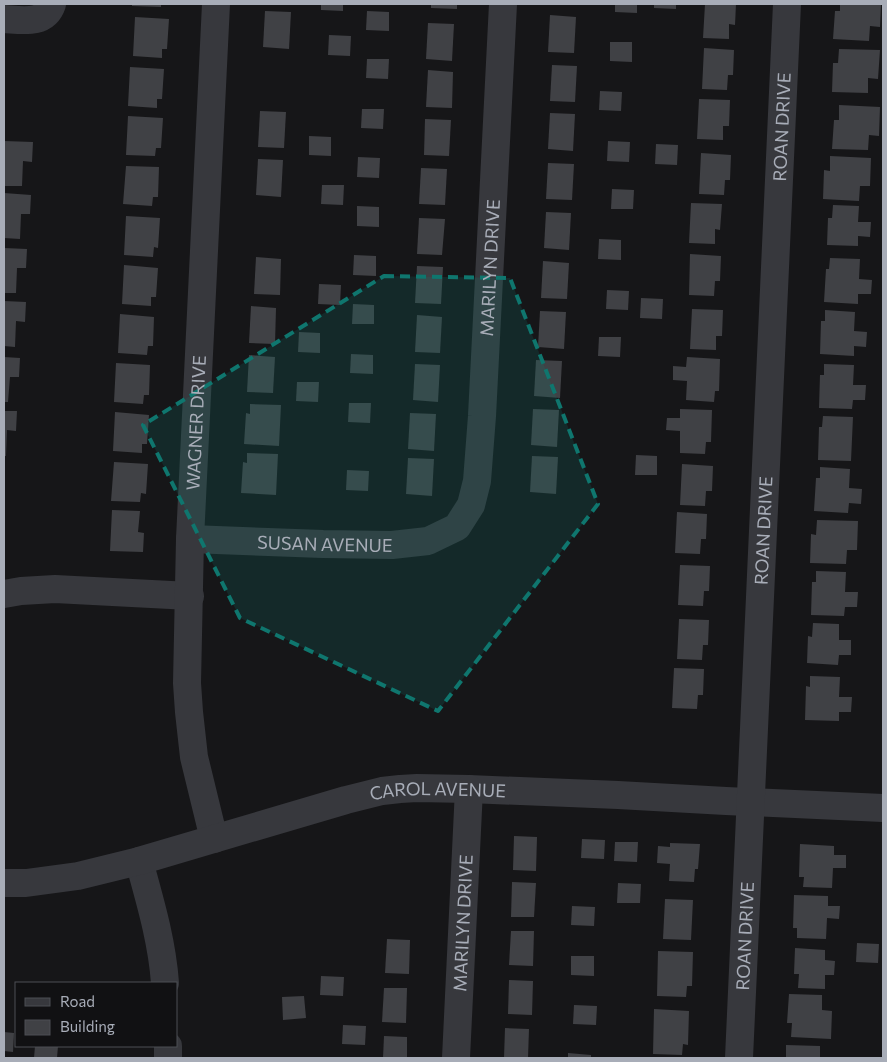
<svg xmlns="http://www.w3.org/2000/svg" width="887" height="1062" font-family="Commissioner,sans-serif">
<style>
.building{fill:#404145}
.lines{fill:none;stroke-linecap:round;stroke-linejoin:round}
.minor{stroke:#37383d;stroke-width:28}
.marked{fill:#0f766e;fill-opacity:0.2;stroke:#0f766e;stroke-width:4;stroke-dasharray:10 6;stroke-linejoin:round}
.labels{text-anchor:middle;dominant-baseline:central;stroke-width:4;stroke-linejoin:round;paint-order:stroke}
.street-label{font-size:18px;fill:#a8adb8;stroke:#111113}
</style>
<rect width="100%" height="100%" fill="#161618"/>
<g class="building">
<path d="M132,4h29v3l-29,-1z"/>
<path d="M321,4h22v7l-22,-1z"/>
<path d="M431,4h26v5l-26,-1z"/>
<path d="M615,4h22v9l-22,-1z"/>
<path d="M654,4h22v5l-22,-1z"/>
<path d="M705,4h31l-1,21 -6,-1v15l-26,-1z"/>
<path d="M840,4h41l-1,23 -10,-1 -1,15 -36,-2 2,-28h5z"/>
<path d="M265,11l26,1 -2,37 -26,-2z"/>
<path d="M367,11l22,1v19l-23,-1z"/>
<path d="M550,15l26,2 -2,36 -26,-1z"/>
<path d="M135,17l34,2 -2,30h-5v9l-29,-2z"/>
<path d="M428,23l26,1 -2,37 -26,-2z"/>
<path d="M329,35l22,1 -1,20 -22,-1z"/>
<path d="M610,42h22v20l-22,-1z"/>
<path d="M704,48l30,2 -1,25h-5l-1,15 -25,-1z"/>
<path d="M839,49l41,1 -2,29 -10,-1v15l-36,-1 1,-29h5z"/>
<path d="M367,59h22l-1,20 -22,-1z"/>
<path d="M552,65l25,1 -2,36 -25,-1z"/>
<path d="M130,67l34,2 -2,30h-5v9l-29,-2z"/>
<path d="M428,70l25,2 -1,36 -26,-1z"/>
<path d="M600,91l22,1 -1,19 -22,-1z"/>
<path d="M699,99l31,1 -1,26h-6v14l-26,-1z"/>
<path d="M839,105l41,2 -1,29 -10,-1 -1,15 -36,-1 2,-29h5z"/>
<path d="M362,109h22l-1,20 -22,-1z"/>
<path d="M260,111l26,1 -2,36 -26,-1z"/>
<path d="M550,113l25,1 -2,37 -25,-2z"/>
<path d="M128,116l35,2 -2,30h-5l-1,8 -29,-1z"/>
<path d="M425,119l26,1 -2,36 -25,-1z"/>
<path d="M309,136l22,1v19l-22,-1z"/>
<path d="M4,141l29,1 -1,20 -9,-1 -1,25h-18z"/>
<path d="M608,141l22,1 -1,20 -22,-1z"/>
<path d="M656,144l22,1 -1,20 -22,-1z"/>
<path d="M701,153l30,2 -1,25h-5l-1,15 -25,-1z"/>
<path d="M830,156l41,2 -1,28h-10l-1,15 -36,-2 1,-29 6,1z"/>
<path d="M358,157l22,1 -1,20 -22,-1z"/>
<path d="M258,159l25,1 -2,37 -25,-2z"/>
<path d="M548,163l26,1 -2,36 -26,-1z"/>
<path d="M126,166l33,1 -1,30h-5l-1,9 -29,-2z"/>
<path d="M421,168l26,1 -2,36 -26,-1z"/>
<path d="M322,185h22l-1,20 -22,-1z"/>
<path d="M612,189l22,1 -1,19h-22z"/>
<path d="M4,193l27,2 -1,19h-9l-1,25 -16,-1z"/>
<path d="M691,203l31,1 -2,26 -5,-1v15l-26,-1z"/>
<path d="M833,205l26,1 -1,16h13l-1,15 -12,-1v10l-31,-1 1,-27h4z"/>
<path d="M357,206l22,1v20l-22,-1z"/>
<path d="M546,212l25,1 -2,37 -25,-2z"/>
<path d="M126,216l34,2 -2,30 -4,-1 -1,10 -29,-2z"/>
<path d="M419,218l26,1 -3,36 -25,-1z"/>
<path d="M599,239l22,1v20l-23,-1z"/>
<path d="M4,248l23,1 -1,19h-9l-1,25h-12z"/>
<path d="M690,254l31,2 -1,25h-5l-1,15 -25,-1z"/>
<path d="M354,255l22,1v20l-23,-1z"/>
<path d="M256,257l25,2 -1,36 -26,-1z"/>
<path d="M830,258l30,1 -1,20 13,1 -1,14h-13v10l-34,-2 2,-33h3z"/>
<path d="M543,261l26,2 -2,36 -26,-1z"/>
<path d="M124,265l34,3 -2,29h-5v9l-29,-2z"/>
<path d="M417,266l26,1 -2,37 -26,-1z"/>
<path d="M319,284l22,1 -1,20 -22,-1z"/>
<path d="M607,290l22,1 -1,19 -22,-1z"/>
<path d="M641,298l22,1 -1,20 -22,-1z"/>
<path d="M4,301l22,1 -1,20 -9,-1 -1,26 -11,-1z"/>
<path d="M353,304l21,1v19h-22z"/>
<path d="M251,306l25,2 -1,36 -26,-1z"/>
<path d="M692,309l31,1 -1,26h-6v14l-26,-1z"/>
<path d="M825,310l30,2 -1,19 13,1 -1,15 -12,-1v10l-34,-2 1,-33h4z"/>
<path d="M540,311l26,1 -2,37 -26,-2z"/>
<path d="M120,314l34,3 -1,29h-5l-1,9 -29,-2z"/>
<path d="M417,315l25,2 -2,36 -25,-1z"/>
<path d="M299,332l21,1v20l-22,-1z"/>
<path d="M599,337h22l-1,20 -22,-1z"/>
<path d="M351,354l22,1v19l-23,-1z"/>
<path d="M249,355l26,2 -2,36 -26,-1z"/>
<path d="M4,357l16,1 -1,19h-9l-2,25h-4z"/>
<path d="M687,357l33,2 -1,32h-4l-1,11 -28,-2 1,-19 -14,-1v-14l13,1z"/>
<path d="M536,360l26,1 -2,37 -26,-2z"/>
<path d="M116,363l34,2 -1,30h-5l-1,9 -29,-2z"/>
<path d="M415,364l25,1 -2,37 -25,-2z"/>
<path d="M824,364l30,1 -1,20h13l-1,15h-12l-1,9 -33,-1 1,-33h4z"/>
<path d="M297,382h22l-1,20 -22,-1z"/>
<path d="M349,403h22l-1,20 -22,-1z"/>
<path d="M250,404l31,1 -2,41 -35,-2 2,-31 4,1z"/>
<path d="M533,409l26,1 -2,37 -26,-2z"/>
<path d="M680,409l32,1 -1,32h-5l-1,12 -25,-1v-22l-14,-1 1,-12h13z"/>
<path d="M4,411h13l-1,20 -9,-1 -1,26h-2z"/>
<path d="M115,412l34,3 -2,29h-5v9l-29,-2z"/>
<path d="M410,413l26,1 -2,37 -26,-2z"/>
<path d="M823,416l30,1 -2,44 -33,-1 1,-33h3z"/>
<path d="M247,453l31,1 -2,41 -35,-2 2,-31 4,1z"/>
<path d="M636,455l21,1v19h-22z"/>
<path d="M532,456l26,1 -2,37 -26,-2z"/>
<path d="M408,458l26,1 -2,37 -26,-2z"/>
<path d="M114,462l34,2 -2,30 -5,-1 -1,9 -29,-1z"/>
<path d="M682,464l31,2 -1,25h-6l-1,15 -25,-1z"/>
<path d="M820,467l30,2 -1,19 13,1 -1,15 -12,-1 -1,10 -34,-2 2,-33h4z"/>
<path d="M347,470l22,1 -1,20 -22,-1z"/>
<path d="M112,510l28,1 -2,21 6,1 -1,19 -33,-1z"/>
<path d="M677,512l30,2 -1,25h-5l-1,15 -25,-1z"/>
<path d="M817,520l41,1 -1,29h-10l-1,14 -36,-1 1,-29 5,1z"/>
<path d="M680,565l30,1 -1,25h-5l-1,15 -25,-1z"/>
<path d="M816,571l30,1 -1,20h13l-1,15h-12l-1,9 -33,-1 1,-33h4z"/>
<path d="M679,619l30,1 -1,25h-5l-1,15 -25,-1z"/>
<path d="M813,623l26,1v16h12v15h-12l-1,10 -31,-2 1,-27 4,1z"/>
<path d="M674,668l30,1 -1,26h-5l-1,14 -25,-1z"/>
<path d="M810,676l30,1 -1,20h13l-1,15h-12v9l-34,-1 1,-34 4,1z"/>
<path d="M514,836l23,1 -1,34 -23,-1z"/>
<path d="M582,839l23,1 -1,19 -23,-1z"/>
<path d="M615,842h23l-1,20 -23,-1z"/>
<path d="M670,843l30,1 -2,25h-3l-1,13 -25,-1 1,-17 -13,-1 1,-17 12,1z"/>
<path d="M800,844l34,2v9h12v13h-13l-1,20 -29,-1 1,-10h-5z"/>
<path d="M512,882l24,1 -2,34h-23z"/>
<path d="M618,883l23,1 -1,19h-23z"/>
<path d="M794,895l34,1v10h12l-1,13 -12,-1 -1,21 -29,-1v-10h-4z"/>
<path d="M665,899l28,1 -2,40 -28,-1z"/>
<path d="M572,906l23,1 -1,19 -23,-1z"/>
<path d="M511,931h23l-1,35 -24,-1z"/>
<path d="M387,939l23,1 -1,34 -24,-1z"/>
<path d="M857,943l22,1 -1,19 -22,-1z"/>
<path d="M795,948l30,2v10l10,1 -1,14h-9v14l-27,-1 1,-14h-5z"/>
<path d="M658,951l35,1 -1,34h-5l-1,11 -29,-1z"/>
<path d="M571,956h23v20l-23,-1z"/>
<path d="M321,976l23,1 -1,19 -23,-1z"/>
<path d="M509,980l24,1 -1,34 -24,-1z"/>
<path d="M384,988h23l-1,35 -24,-1z"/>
<path d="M789,994l33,1v15l10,1 -1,28 -40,-2 1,-14h-5z"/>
<path d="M304,996l2,22 -23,2 -1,-23z"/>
<path d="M574,1005l23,1 -1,19 -23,-1z"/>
<path d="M654,1009l35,2 -1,34 -5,-1 -1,11 -29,-1z"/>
<path d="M343,1025l23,1 -1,19 -23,-1z"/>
<path d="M505,1028l24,1 -1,29h-24z"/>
<path d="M4,1032l10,1 -1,19 -9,-1z"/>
<path d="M384,1036l23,1v21h-24z"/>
<path d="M786,1045l34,1v12h-34z"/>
<path d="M35,1046h23l-1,12h-23z"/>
<path d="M568,1053l23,2v3h-23z"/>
</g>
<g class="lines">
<g class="minor">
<path d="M4,19c18,1 41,6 48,-15"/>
<path id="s1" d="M190,539l133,5 69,1 36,-4 29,-14 14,-22 6,-24 5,-65 21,-412"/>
<path d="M4,594l17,-3 34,-2 135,7"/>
<path id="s2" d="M214,839l-20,-82 -5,-45 -2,-29 3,-144 26,-535"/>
<path d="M139,861c11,40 23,80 26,122"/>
<path id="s3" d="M4,883h22l52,-7 61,-15 207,-61 36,-9 18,-2 17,-1 52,1 149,6 108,6 157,7"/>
<path d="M168,1058v-12"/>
<path id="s4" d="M456,1058l13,-269"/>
<path id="s5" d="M739,1058l48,-1054"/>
</g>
</g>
<path class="marked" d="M384,276l126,2 88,226 -160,207 -198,-93 -97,-193z"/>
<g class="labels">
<g class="street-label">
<text stroke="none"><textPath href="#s5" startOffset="932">ROAN DRIVE</textPath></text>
<text stroke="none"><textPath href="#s1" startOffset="535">MARILYN DRIVE</textPath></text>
<text stroke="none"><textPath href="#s2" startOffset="419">WAGNER DRIVE</textPath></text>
<text stroke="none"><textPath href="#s5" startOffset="528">ROAN DRIVE</textPath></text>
<text stroke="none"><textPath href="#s1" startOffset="135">SUSAN AVENUE</textPath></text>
<text stroke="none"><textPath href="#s3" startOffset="446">CAROL AVENUE</textPath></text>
<text stroke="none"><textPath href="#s4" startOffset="135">MARILYN DRIVE</textPath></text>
<text stroke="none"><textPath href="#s5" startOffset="122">ROAN DRIVE</textPath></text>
</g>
</g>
<rect width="887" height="1062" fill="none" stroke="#a8adb8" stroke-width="10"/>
<rect x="15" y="982" width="162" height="65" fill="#111113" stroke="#4d4f55"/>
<rect x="25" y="998" width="25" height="8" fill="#37383d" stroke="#4d4f55"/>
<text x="60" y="1007" font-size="15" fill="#a8adb8">Road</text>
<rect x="25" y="1020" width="25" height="15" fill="#404145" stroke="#4d4f55"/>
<text x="60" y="1032" font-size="15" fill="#a8adb8">Building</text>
</svg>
